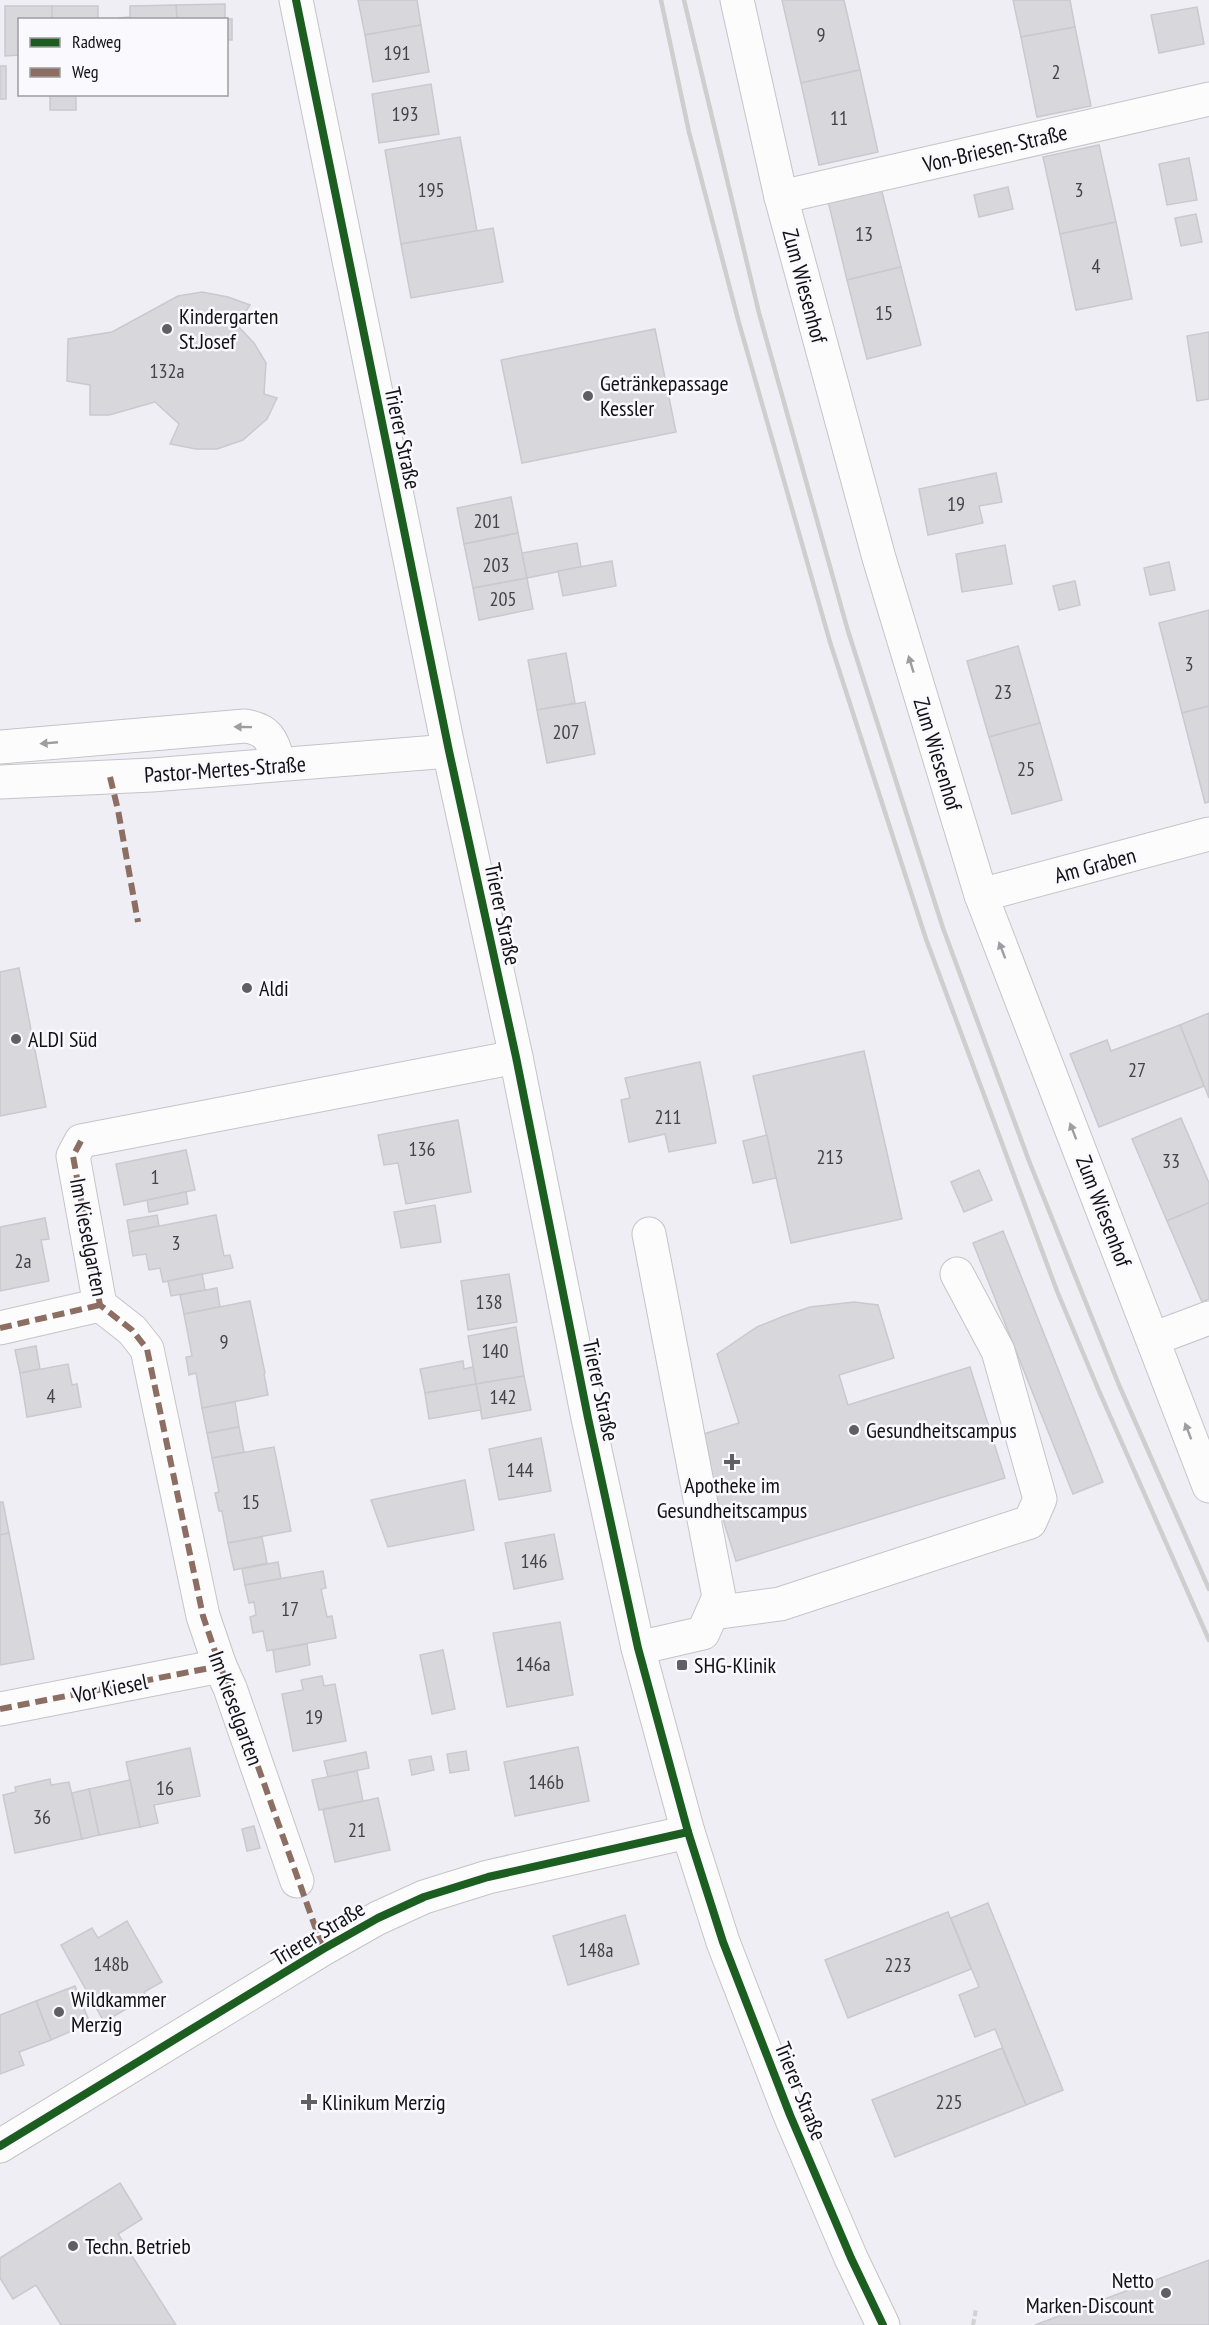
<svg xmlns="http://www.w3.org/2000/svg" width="1209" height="2325" font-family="'PT Sans Narrow',sans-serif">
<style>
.building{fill:#d7d7dc;stroke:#c9c9ce;stroke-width:1.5}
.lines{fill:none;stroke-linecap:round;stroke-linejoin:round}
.minor-casing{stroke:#c4c4c9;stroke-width:35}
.path{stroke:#d1d1d4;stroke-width:4;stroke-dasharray:6 3;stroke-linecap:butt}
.minor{stroke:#fcfcfd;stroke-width:33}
.rail{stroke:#cececf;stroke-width:4.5}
.quiet{stroke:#8d6e63;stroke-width:6;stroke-dasharray:12 6;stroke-linecap:butt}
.cycleway-casing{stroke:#f9f9fe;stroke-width:11}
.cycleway{stroke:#1b5e20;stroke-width:8}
.oneway{fill:#9e9ea1}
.poi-dot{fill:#5f5f64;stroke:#f9f9fe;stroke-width:2}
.labels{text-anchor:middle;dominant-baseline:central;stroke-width:5;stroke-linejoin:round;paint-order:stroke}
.number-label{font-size:20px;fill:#434348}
.street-label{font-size:22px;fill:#121216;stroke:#f9f9fe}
.poi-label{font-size:22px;fill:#121216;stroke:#f9f9fe;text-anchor:start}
</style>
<rect width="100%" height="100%" fill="#eeeef4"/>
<g class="building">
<path d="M358,0h59l4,25 -56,10z"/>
<path d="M782,0h62l16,70 -59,13z"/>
<path d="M1013,0h57l5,27 -54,10z"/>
<path d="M225,4v15h7v21h-6v-20h-49l-1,-15z"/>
<path d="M176,5l1,15h-58v-2l11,-1v-11z"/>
<path d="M5,6h47v14h-32v35l-15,1z"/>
<rect x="52" y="6" width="46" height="14"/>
<path d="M1197,7l7,37 -45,9 -8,-38z"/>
<path d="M421,25l8,47 -56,10 -8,-47z"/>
<path d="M1075,27l16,79 -54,11 -16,-80z"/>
<rect x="0" y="66" width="6" height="33"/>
<path d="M860,70l18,82 -59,13 -18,-82z"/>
<path d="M431,84l8,50 -60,9 -7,-49z"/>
<rect x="50" y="94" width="26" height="16"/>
<path d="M460,137l17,94 -76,13 -16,-94z"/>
<path d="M1099,145l17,77 -56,12 -17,-77z"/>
<path d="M1189,158l8,42 -30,5 -8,-41z"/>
<path d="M1008,187l5,22 -34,8 -5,-22z"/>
<path d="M881,188l20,79 -54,13 -19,-79z"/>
<path d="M1196,214l6,28 -21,4 -6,-28z"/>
<path d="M1116,222l16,77 -56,11 -16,-76z"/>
<path d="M493,228l10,54 -92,16 -10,-54z"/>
<path d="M901,267l20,78 -54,14 -20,-79z"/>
<path d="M202,292l26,5 22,8 -13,20 17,18 12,20 -2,31 13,4 -10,21 -24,21 -26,9h-21l-26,-5 9,-20 -24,-22 -46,13h-19v-30l-23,-4 1,-42 44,-7 66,-36z"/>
<path d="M655,329l21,103 -154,31 -21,-103z"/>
<path d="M1209,332v67l-12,2 -10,-65z"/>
<path d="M996,473l6,29 -23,4 4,17 -55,12 -9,-46z"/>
<path d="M511,497l7,36 -54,11 -7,-36z"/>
<path d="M518,533l9,45 -54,10 -9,-44z"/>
<path d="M577,543l4,24 -54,11 -5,-25z"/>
<path d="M1005,545l7,39 -50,8 -6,-38z"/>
<path d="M612,561l4,25 -53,10 -5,-25z"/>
<path d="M1169,562l6,28 -25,5 -6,-27z"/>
<path d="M527,578l6,31 -54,11 -6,-32z"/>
<path d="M1075,581l5,24 -21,5 -6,-24z"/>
<path d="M1209,610v96l-27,7 -23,-90z"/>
<path d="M1018,646l22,77 -51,14 -22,-76z"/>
<path d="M566,653l9,50 -38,7 -9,-50z"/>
<path d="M585,702l10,52 -48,9 -10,-53z"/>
<path d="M1209,706v96l-4,1 -23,-90z"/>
<path d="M1040,723l22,77 -50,14 -23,-77z"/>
<path d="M19,968l27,139 -46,9v-144z"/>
<path d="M1209,1013v85l-29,-73z"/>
<path d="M1180,1025l24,61 -105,41 -29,-73 37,-14 4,11z"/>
<path d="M864,1051l38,168 -111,24 -38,-167z"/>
<path d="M700,1062l16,81 -47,9 -4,-18 -36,8 -8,-42 9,-2 -5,-20z"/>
<path d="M1181,1118l28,65v20l-42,18 -35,-82z"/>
<path d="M458,1120l13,72 -65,12 -8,-41 -14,2 -6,-30z"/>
<path d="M767,1135l9,43 -23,5 -10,-42z"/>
<path d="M186,1150l9,40 -71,15 -8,-41z"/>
<path d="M979,1170l13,30 -28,12 -13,-30z"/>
<path d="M186,1192l2,12 -39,8 -2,-12z"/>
<path d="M1209,1203v96l-7,3 -35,-81z"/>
<path d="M435,1205l6,37 -40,6 -7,-36z"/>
<path d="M157,1215l2,11 -30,6 -2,-12z"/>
<path d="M216,1215l8,41 6,-1 3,13 -70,14 -3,-14 -11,2 -3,-16 -13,2 -4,-24z"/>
<path d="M45,1218l4,21 -8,1 8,41 -49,10v-64z"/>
<path d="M1003,1231l100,251 -30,12 -100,-251z"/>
<path d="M202,1274l3,16 -34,6 -3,-15z"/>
<path d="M509,1274l8,48 -49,8 -7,-49z"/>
<path d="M217,1288l3,19 -36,7 -4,-19z"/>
<path d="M250,1301l15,72 -1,1 4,21 -66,13 -6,-35 -7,2 -3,-18 6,-1 -8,-42z"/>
<path d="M854,1302l24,3 16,53 -55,17 9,30 122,-38 35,111 -269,83 -39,-125 42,-13 -22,-69 40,-27 27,-11 26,-9z"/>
<path d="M516,1327l8,49 -48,8 -8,-48z"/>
<path d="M36,1346l4,23 -20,4 -5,-23z"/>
<path d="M463,1361l1,8 9,-2 3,17 -51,9 -5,-24z"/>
<path d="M68,1364l4,21 5,-1 4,23 -54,10 -7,-44z"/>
<path d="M524,1376l7,34 -49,9 -6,-35z"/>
<path d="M476,1384l5,26 -52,9 -4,-26z"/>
<path d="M235,1402l4,25 -32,6 -5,-25z"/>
<path d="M239,1427l5,25 -32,6 -5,-25z"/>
<path d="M541,1438l10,53 -52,9 -10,-51z"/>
<path d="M274,1447l17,84 -63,12 -6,-32h-3l-4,-18 4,-1 -7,-34z"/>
<path d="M465,1480l9,50 -86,17 -17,-47z"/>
<path d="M0,1502h3l6,31 -9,2z"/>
<path d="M9,1533l25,126 -34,6v-130z"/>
<path d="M554,1534l9,45 -49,10 -9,-46z"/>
<path d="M262,1537l5,26 -33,7 -6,-27z"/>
<path d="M278,1562l3,17 -36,6 -3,-16z"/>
<path d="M323,1571l3,17 -5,1 6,28 5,-1 4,22 -69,13 -4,-20 -10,2 -3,-16 6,-2 -2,-13 -5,1 -4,-18z"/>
<path d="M560,1622l13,73 -66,12 -14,-74z"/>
<path d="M307,1644l3,21 -34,7 -3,-22z"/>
<path d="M443,1650l12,59 -23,5 -12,-59z"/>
<path d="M322,1676l2,10 11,-2 11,57 -53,10 -11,-57 21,-4 -2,-10z"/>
<path d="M578,1747l11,54 -74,15 -11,-54z"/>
<path d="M190,1748l10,48 -46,9 4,18 -18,4 -14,-65z"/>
<path d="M466,1751l3,19 -19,3 -3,-19z"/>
<path d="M366,1752l3,16 -41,9 -4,-16z"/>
<path d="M431,1756l3,14 -22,5 -3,-15z"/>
<path d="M357,1771l6,30 -44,9 -7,-30z"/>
<path d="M50,1779l1,6 18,-3 13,57 -67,14 -12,-58 13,-3 -1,-5z"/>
<path d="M130,1780l10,47 -41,8 -10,-46z"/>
<path d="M89,1789l10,46 -17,4 -10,-46z"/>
<path d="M378,1798l12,52 -55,12 -12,-52z"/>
<path d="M254,1826l6,22 -13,3 -5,-22z"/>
<path d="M988,1903l75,187 -37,15 -31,-76 -20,8 -16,-42 20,-8 -28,-69z"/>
<path d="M948,1912l23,57 -123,49 -23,-58z"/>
<path d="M625,1915l14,49 -71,21 -15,-49z"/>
<path d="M127,1921l35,61 -18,10 3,5 -43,25 -43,-77 31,-17 6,10z"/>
<path d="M75,1986l15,37 -39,17 -15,-39z"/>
<path d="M36,2001l15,39 -32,12 5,13 -24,9v-59z"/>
<path d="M1002,2048l24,57 -131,52 -23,-57z"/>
<path d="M120,2183l22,36 -24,15 58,91h-115l-25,-40 -23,14 -13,-21v-20z"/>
<path d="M1209,2260v65h-174z"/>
</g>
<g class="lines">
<defs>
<g id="minor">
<path d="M296,0l153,751 67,306 72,361 50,230 50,184 35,110 67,173 61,143 32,67"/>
<path d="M737,0l44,197 98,361 102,337 228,591"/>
<path d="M781,197l428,-98"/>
<path d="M0,747l245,-21c26,4 27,16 34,38"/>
<path d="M0,782l152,-7 297,-24"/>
<path d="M981,895l228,-61"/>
<path d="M0,1328l100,-23"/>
<path d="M1153,1339l56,-21"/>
<path d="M713,1613l67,-9 250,-82 10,-23 -42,-148 -41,-77"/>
<path d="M638,1648l65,-15 16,-36 -70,-363"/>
<path d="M0,1709l220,-43"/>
<path d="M297,1881l-67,-193 -10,-22 -17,-50 -56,-267 -15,-19 -32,-25 -27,-149 8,-15 435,-84"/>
<path d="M0,2146l323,-197 55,-31 46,-21 64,-20 200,-45"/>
</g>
</defs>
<use href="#minor" class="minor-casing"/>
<path class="path" d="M973,2325l3,-16"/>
<use href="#minor" class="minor"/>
<g class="rail">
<path d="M661,0l28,132 50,191 91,319 96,297 131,352 42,100 110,249"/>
<path d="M684,0l75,313 89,318 95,297 86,233 90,224 90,204"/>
</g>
<g class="quiet">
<path d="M110,777l8,33 20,112"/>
<path d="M81,1141l-8,15 27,149 32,25 15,19 56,267 17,50 10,22 93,261"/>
<path d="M0,1328l100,-23"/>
<path d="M0,1709l220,-43"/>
</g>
<defs>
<g id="cycleway">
<path d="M296,0l153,751 67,306 72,361 50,230 50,184 35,110 67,173 61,143 32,67"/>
<path d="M0,2146l323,-197 55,-31 46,-21 64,-20 200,-45"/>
</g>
</defs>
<use href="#cycleway" class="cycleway-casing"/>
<use href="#cycleway" class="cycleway"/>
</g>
<defs><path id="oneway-solid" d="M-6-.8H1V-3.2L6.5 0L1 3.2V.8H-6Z" transform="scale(1.5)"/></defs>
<g class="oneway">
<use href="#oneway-solid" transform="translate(911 664) rotate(-107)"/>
<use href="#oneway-solid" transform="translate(243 727) rotate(-179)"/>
<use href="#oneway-solid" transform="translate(49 743) rotate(175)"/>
<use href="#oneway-solid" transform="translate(1002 950) rotate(-111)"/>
<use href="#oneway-solid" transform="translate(1073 1131) rotate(-111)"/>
<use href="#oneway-solid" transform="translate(1188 1431) rotate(-111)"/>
</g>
<g class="poi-dot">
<circle cx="167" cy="329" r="6"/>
<circle cx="588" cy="396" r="6"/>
<circle cx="247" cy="988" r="6"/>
<circle cx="16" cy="1039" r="6"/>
<circle cx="854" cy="1430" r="6"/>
<path d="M729 1453h6v6h6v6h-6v6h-6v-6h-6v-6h6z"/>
<rect x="676" y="1659" width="12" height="12" rx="3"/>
<circle cx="59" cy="2012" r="6"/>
<path d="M306 2093h6v6h6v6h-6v6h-6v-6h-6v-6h6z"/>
<circle cx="73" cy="2246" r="6"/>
<circle cx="1166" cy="2293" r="6"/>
</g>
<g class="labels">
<g class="number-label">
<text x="821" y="35">9</text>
<text x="397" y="53">191</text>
<text x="1056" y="72">2</text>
<text x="405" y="114">193</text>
<text x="839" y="118">11</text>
<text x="431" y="190">195</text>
<text x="1079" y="190">3</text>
<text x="864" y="234">13</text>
<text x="1096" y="266">4</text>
<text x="884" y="313">15</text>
<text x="167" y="371">132a</text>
<text x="956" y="504">19</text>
<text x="487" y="521">201</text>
<text x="496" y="565">203</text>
<text x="503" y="599">205</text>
<text x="1189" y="664">3</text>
<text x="1003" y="692">23</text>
<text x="566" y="732">207</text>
<text x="1026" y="769">25</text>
<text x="1137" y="1070">27</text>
<text x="668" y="1117">211</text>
<text x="422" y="1149">136</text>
<text x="830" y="1157">213</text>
<text x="1171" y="1161">33</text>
<text x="155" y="1177">1</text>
<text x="176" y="1243">3</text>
<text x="23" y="1261">2a</text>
<text x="489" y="1302">138</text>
<text x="224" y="1342">9</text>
<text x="495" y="1351">140</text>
<text x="51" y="1396">4</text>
<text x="503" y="1397">142</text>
<text x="520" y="1470">144</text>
<text x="251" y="1502">15</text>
<text x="534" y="1561">146</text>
<text x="290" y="1609">17</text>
<text x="533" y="1664">146a</text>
<text x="314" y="1717">19</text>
<text x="546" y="1782">146b</text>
<text x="165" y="1788">16</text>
<text x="42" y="1817">36</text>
<text x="357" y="1830">21</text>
<text x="596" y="1950">148a</text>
<text x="111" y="1964">148b</text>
<text x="898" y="1965">223</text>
<text x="949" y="2102">225</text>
</g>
<g class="street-label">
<text transform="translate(995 148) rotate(-13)">Von-Briesen-Straße</text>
<text transform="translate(805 286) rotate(75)">Zum Wiesenhof</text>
<text transform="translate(403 438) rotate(78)">Trierer Straße</text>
<text transform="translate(938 754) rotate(73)">Zum Wiesenhof</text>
<text transform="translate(225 769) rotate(-4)">Pastor-Mertes-Straße</text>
<text transform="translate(1095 865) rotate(-15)">Am Graben</text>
<text transform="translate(503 914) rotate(78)">Trierer Straße</text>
<text transform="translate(1104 1211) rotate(69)">Zum Wiesenhof</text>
<text transform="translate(89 1237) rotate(79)">Im Kieselgarten</text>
<text transform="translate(601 1390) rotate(78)">Trierer Straße</text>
<text transform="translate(110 1688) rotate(-11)">Vor Kiesel</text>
<text transform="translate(236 1708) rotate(70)">Im Kieselgarten</text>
<text transform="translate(318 1933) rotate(-31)">Trierer Straße</text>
<text transform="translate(801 2091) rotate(68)">Trierer Straße</text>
</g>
<g class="poi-label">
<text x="179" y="316">Kindergarten<tspan x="179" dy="25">St.Josef</tspan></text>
<text x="600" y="383">Getränkepassage<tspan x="600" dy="25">Kessler</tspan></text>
<text x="259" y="988">Aldi</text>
<text x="28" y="1039">ALDI Süd</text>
<text x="866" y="1430">Gesundheitscampus</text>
<text x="732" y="1485" text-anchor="middle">Apotheke im<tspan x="732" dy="25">Gesundheitscampus</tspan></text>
<text x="694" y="1665">SHG-Klinik</text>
<text x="71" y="1999">Wildkammer<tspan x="71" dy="25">Merzig</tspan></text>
<text x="322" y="2102">Klinikum Merzig</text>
<text x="85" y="2246">Techn. Betrieb</text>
<text x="1154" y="2280" text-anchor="end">Netto<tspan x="1154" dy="25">Marken-Discount</tspan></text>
</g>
</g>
<rect x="18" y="18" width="210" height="78" fill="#f9f9fe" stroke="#9d9da1" stroke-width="1.5"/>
<rect x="30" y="38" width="30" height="9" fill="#1b5e20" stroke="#9d9da1" stroke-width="1.5"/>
<text x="72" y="48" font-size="18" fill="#121216">Radweg</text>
<rect x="30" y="68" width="30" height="9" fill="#8d6e63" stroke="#9d9da1" stroke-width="1.5"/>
<text x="72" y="78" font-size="18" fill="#121216">Weg</text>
</svg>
